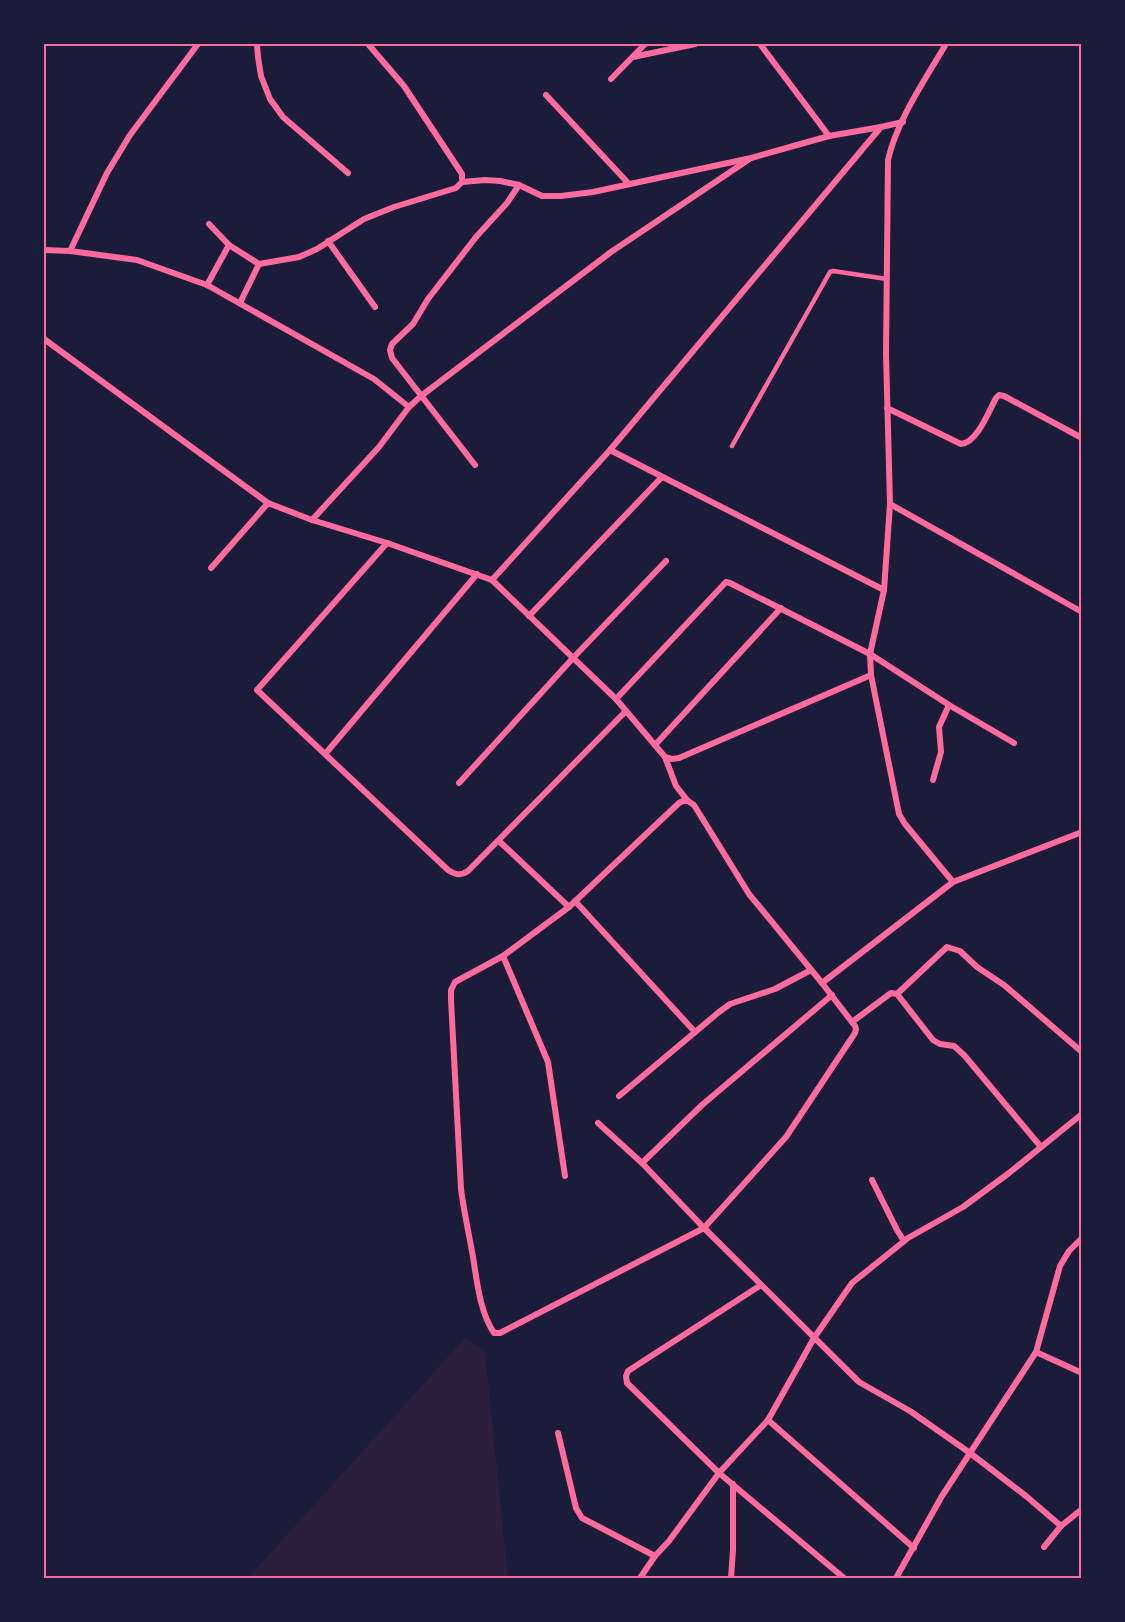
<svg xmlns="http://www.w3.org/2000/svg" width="1125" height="1622" font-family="'Nunito Sans',sans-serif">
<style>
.green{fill:#2a1e3b}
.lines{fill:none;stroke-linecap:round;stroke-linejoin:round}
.service{stroke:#ff6b9d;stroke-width:4.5}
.minor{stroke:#ff6b9d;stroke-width:6}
.neatline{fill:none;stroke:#ff6b9d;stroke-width:2}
</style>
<rect width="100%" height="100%" fill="#1b1b3a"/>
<path class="green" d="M465,1338l20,13 23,227h-260z"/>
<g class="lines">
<path class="service" d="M732,446l98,-174 3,-1 54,8"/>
<g class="minor">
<path d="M257,44l1,13 3,19 9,23 13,18 65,56"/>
<path d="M368,44l36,42 58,88v8"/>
<path d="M760,44l69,92"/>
<path d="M633,57l62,-13"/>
<path d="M611,79l34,-35"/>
<path d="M546,95l83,89"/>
<path d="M881,127l-271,323 -118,130 124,119 110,-117 4,1 140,71 14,-64"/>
<path d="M209,224l20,21 30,19"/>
<path d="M328,241l47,66"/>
<path d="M44,250l26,1 67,9 70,25 167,94 35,28"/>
<path d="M70,251l37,-78 23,-38 68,-91"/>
<path d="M207,285l22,-40"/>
<path d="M240,303l19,-39 40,-7 18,-8 47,-30 30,-12 62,-19 6,-6 23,-2 15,1 19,4 23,11h19l32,-4 158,-34 78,-22 52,-9 22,-5"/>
<path d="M44,339l224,164"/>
<path d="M887,408l74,36c16,-1 28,-33 35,-46l3,-3 5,1 78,42"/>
<path d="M610,450l274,140 6,-86 -4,-150 2,-194c8,-38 38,-82 58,-116"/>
<path d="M475,465l-83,-107 -2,-8 2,-6 21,-20 15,-25 48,-62 31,-34 12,-18"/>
<path d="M890,504l192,108"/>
<path d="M312,520l67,-73 30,-40 12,-11 190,-144 137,-92"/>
<path d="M387,543l-130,147 191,180c8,5 12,6 20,1l158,-160"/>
<path d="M211,568l57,-65 44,17 75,23 105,37"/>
<path d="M529,616l132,-138"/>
<path d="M870,654l79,51 65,38"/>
<path d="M871,675l28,139 6,10 48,58 129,-50"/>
<path d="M616,699l49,58 7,2 7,-1 192,-83 -1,-21"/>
<path d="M655,745l126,-137"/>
<path d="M326,753l151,-179"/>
<path d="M665,757l11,29 12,15"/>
<path d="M933,780l8,-28 -2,-25 10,-22"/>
<path d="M459,783l114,-125 93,-97"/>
<path d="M683,801h5l6,4 55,89 73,89 33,43 1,3 -1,4 -69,104 -82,91 -204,105h-6c-14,-21 -17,-51 -21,-76 -4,-23 -9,-45 -12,-68l-10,-189v-10l4,-8 48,-26 66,-49 110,-104z"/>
<path d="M499,841l70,66"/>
<path d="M575,901l120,131"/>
<path d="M503,956l45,106 17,114"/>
<path d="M822,983l131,-101"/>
<path d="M897,994l50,-47 13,4 17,16 27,18 78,67"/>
<path d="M852,1022l39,-29 6,1 36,46 7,4 14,2 10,9 77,92"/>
<path d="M619,1096l100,-84 11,-8 45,-15 36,-19"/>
<path d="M598,1123l44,40 62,65 155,154 51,29 60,42 56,43 35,30"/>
<path d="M642,1163l60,-58 130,-110"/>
<path d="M872,1180l25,50 7,11"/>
<path d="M761,1285l-133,86 -2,5 1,7 92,90 125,105"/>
<path d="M1036,1352l46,21"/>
<path d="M768,1420l146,128"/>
<path d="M558,1433l18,75 6,10 73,38"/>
<path d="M1044,1547l17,-21 21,-17"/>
<path d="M640,1578l15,-22 14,-15 50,-68 49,-53 46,-82 38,-55 56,-45 55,-31 46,-34 73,-59"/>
<path d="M731,1578l2,-28v-66"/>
<path d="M896,1578l46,-82 94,-144 24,-86 9,-15 13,-13"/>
</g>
</g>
<rect width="1125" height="1622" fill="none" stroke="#1b1b3a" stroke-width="90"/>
<rect x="45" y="45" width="1035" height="1532" class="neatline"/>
</svg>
